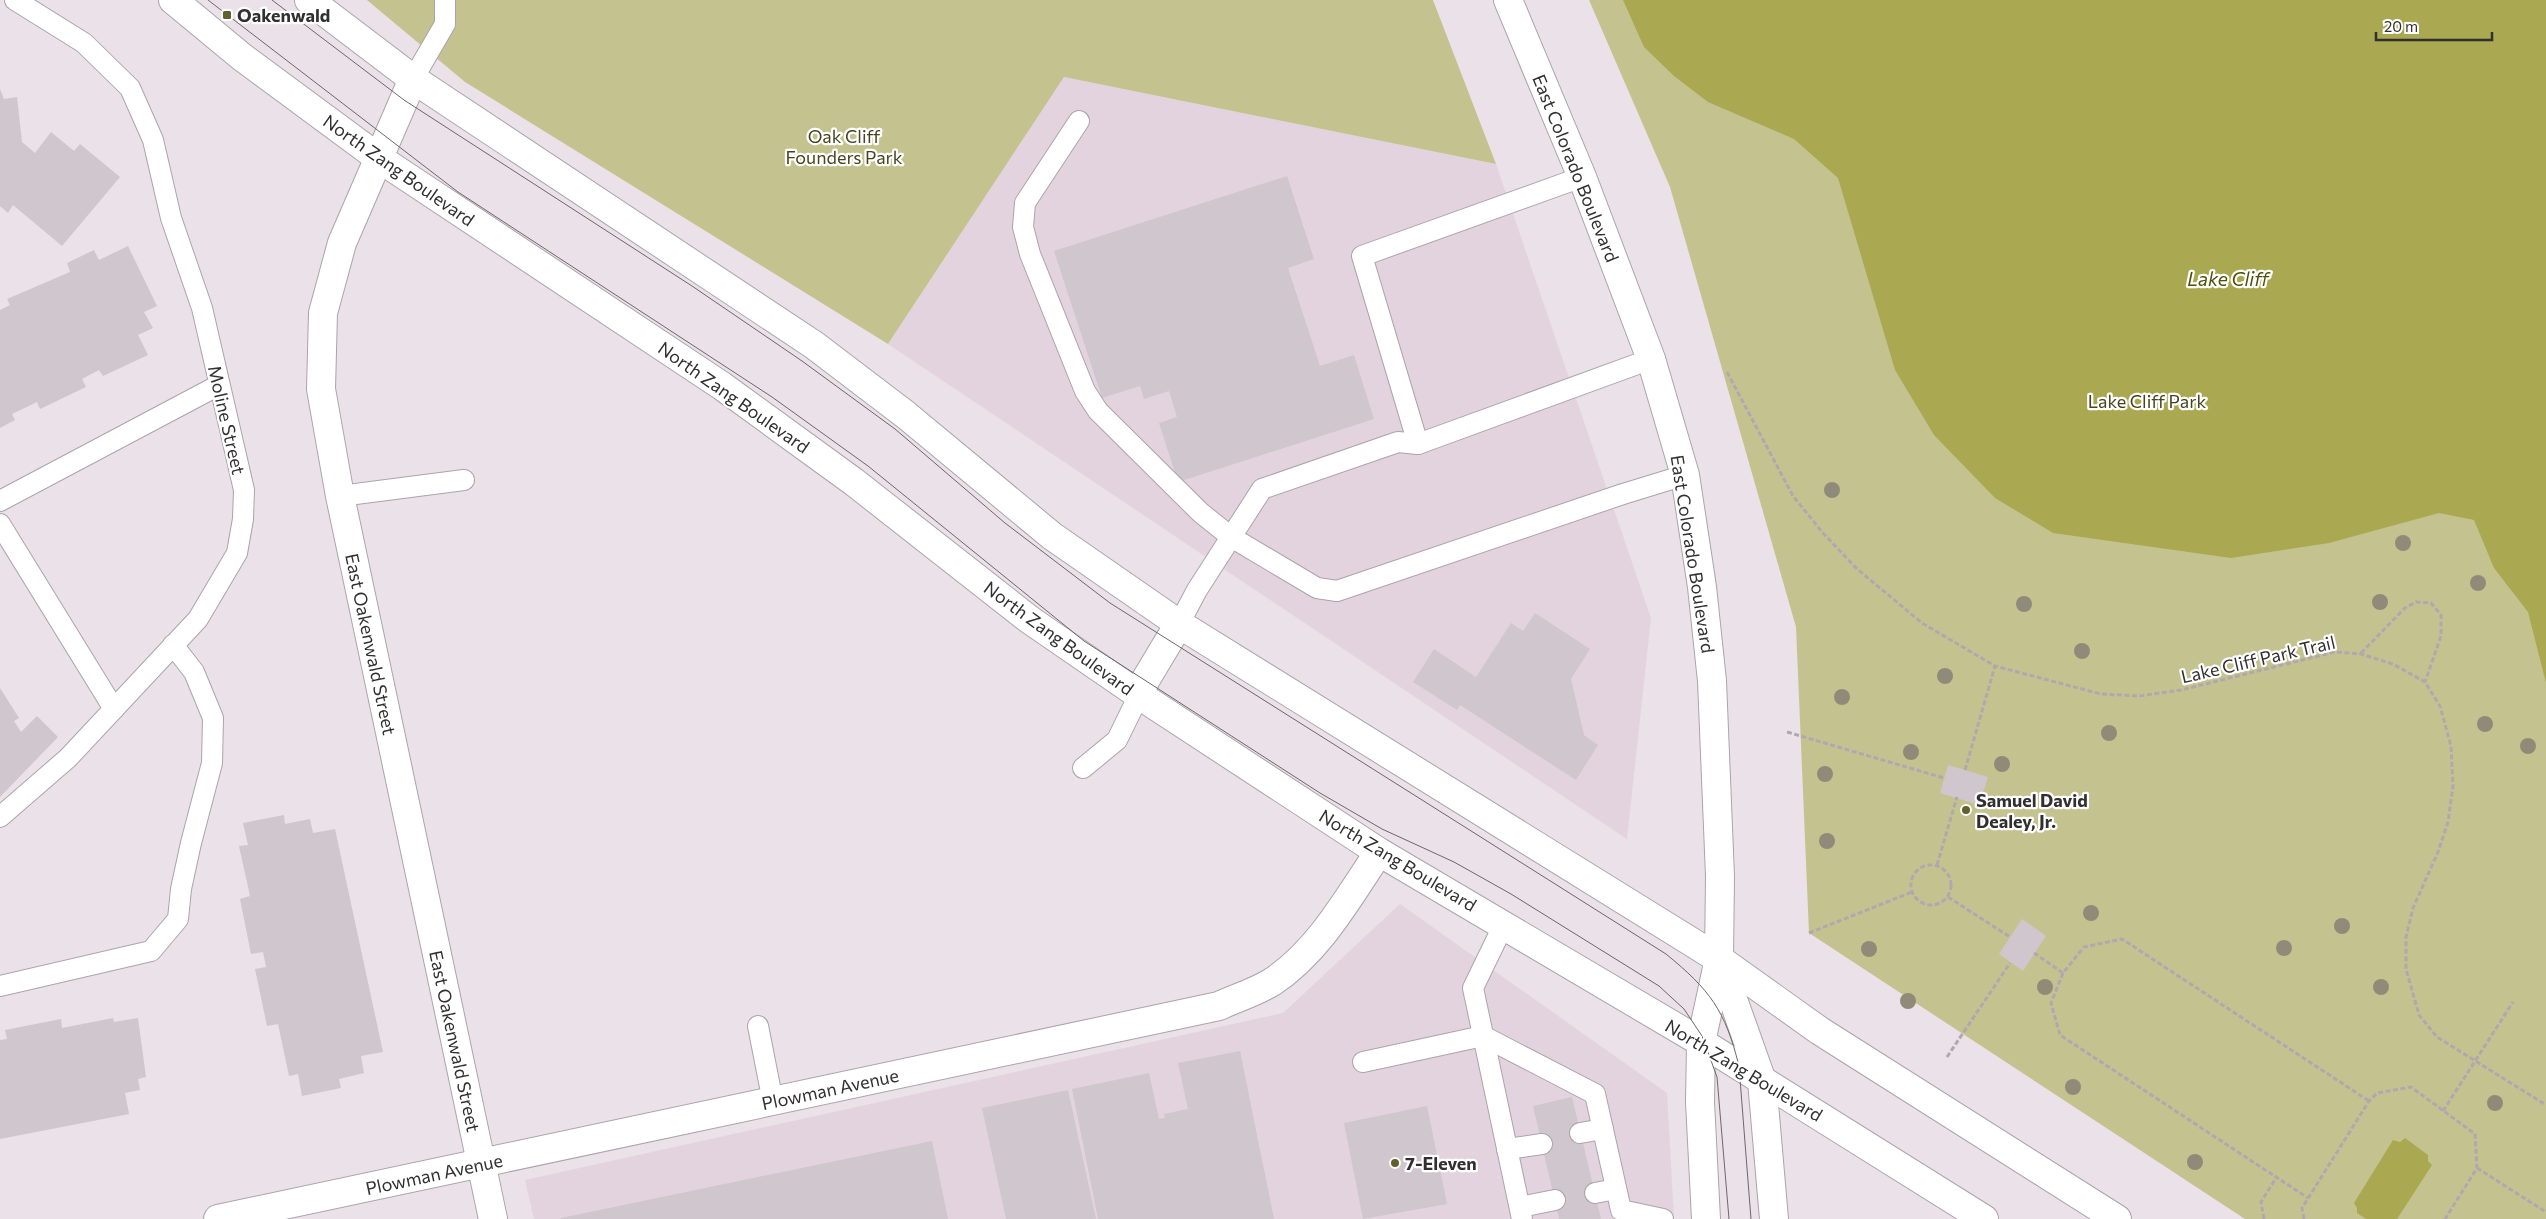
<svg xmlns="http://www.w3.org/2000/svg" width="2546" height="1219" font-family="Commissioner,sans-serif">
<style>
.built{fill:#e3d3de}
.green{fill:#c4c390}
.water{fill:#aaa850}
.building{fill:#d0c6cd}
.lines{fill:none;stroke-linecap:round;stroke-linejoin:round}
.lane-casing{stroke:#ada3aa;stroke-width:22}
.street-casing{stroke:#ada3aa;stroke-width:30}
.secondary-casing{stroke:#ada3aa;stroke-width:30}
.path{stroke:#b0a8ae;stroke-width:3;stroke-dasharray:5 2.5;stroke-linecap:butt}
.lane{stroke:#fff;stroke-width:20}
.street{stroke:#fff;stroke-width:28}
.secondary{stroke:#fff;stroke-width:28}
.tram{stroke:#6d676b;stroke-width:1}
.tree{fill:#908b79}
.poi-dot{fill:#62612d;stroke:#fff;stroke-width:2}
.labels{text-anchor:middle;dominant-baseline:central;stroke-width:4.5;stroke-linejoin:round;paint-order:stroke}
.poi-label{font-size:18px;font-weight:bold;fill:#322f31;stroke:#fff;text-anchor:start}
.park-label{font-size:18px;fill:#45441e;stroke:#fff}
.street-label{font-size:18px;fill:#322f31;stroke:#fff}
.water-label{font-size:19px;font-style:italic;fill:#514f09;stroke:#fff}
</style>
<rect width="100%" height="100%" fill="#ebe1e8"/>
<g class="built">
<path d="M1064,77l432,87 155,454 -24,221 -739,-495z"/>
<path d="M1400,904l267,189 7,126h-1140l-9,-39 758,-167z"/>
</g>
<g class="green">
<path d="M367,0h1066l63,164 -432,-87 -176,267 -423,-262z"/>
<path d="M1589,0h957v1219h-301l-436,-286 -13,-306 -126,-440z"/>
</g>
<g class="water">
<path d="M1623,0h923v683l-18,-71 -34,-44 -20,-48 -35,-7 -110,30 -98,15 -178,-25 -58,-35 -61,-63 -39,-65 -57,-192 -44,-39 -86,-37 -34,-26 -30,-29z"/>
<path d="M2405,1138l23,17v6l4,4 -35,54h-31l-9,-6v-5l-3,-5 39,-63 7,2z"/>
</g>
<g class="building">
<path d="M0,89l4,10 13,-2 5,45 13,11 16,-21 23,19 6,-7 40,33 -58,69 -49,-41 -5,8 -8,-7z"/>
<path d="M1287,176l27,83 -26,9 32,98 34,-11 20,64 -196,63 -19,-59 18,-6 -8,-26 -25,8 -4,-13 -38,12 -48,-147z"/>
<path d="M128,246l29,60 -13,6 9,16 -15,7 10,20 -45,21 -4,-6 -17,9 4,8 -46,22 -3,-7 -25,12 3,6 -15,8v-118l10,-5 -3,-6 63,-27 -3,-9 27,-13 5,10z"/>
<path d="M1535,613l55,36 -19,30 13,56 14,10 -22,35 -116,-75 -3,5 -44,-28 21,-33 42,28 35,-54 12,8z"/>
<path d="M0,688l19,30 -5,3 7,11 16,-16 21,21 -58,60z"/>
<path d="M1948,765l40,12 -9,28 -39,-12z"/>
<path d="M284,815l1,9 25,-5 3,14 22,-4 48,223 -22,4 3,17 -25,6 2,9 -39,8 -4,-22 -9,2 -11,-52 -11,2 -12,-57 11,-2 -3,-15 -12,2 -11,-55 10,-3 -11,-50 9,-1 -5,-22z"/>
<path d="M2022,919l24,17 -23,35 -24,-17z"/>
<path d="M113,1018l1,4 24,-4 8,59 -8,2 2,11 -15,3 4,21 -129,25v-99l7,-1 -2,-9 56,-11 1,9z"/>
<path d="M1240,1051l34,168h-176l-26,-130 77,-16 10,46 6,-1 -1,-4 24,-5 -10,-46z"/>
<path d="M1068,1090l28,129h-90l-24,-111z"/>
<path d="M1572,1097l29,122h-42l-26,-113z"/>
<path d="M1427,1106l20,98 -84,15 -19,-96z"/>
<path d="M932,1141l16,78h-387v-1z"/>
</g>
<g class="lines">
<defs>
<g id="lane">
<path d="M413,79l32,-55v-24"/>
<path d="M1079,121l-54,82 -2,24 7,27 55,137 13,20 103,102 30,24 86,51 20,3 286,-97 62,-19"/>
<path d="M1582,177l-220,79 56,188 233,-85"/>
<path d="M340,496l124,-16"/>
<path d="M0,501l219,-116"/>
<path d="M0,524l114,185"/>
<path d="M1179,624l18,-34 65,-101 136,-47 20,2"/>
<path d="M1083,768l34,-28 22,-45"/>
<path d="M0,817l68,-59 130,-139 39,-66 6,-34 1,-29 -42,-182 -31,-90 -18,-78 -23,-52 -46,-45 -69,-43"/>
<path d="M1504,924l-31,64 49,231"/>
<path d="M0,986l151,-35 27,-32 3,-30 10,-46 21,-80 1,-45 -19,-46 -21,-27"/>
<path d="M758,1026l15,76"/>
<path d="M1363,1062l120,-26 112,58 26,116 42,9"/>
<path d="M1580,1133l23,-4"/>
<path d="M1507,1149l35,-5"/>
<path d="M1595,1193l21,-4"/>
<path d="M1520,1207l35,-7"/>
</g>
<g id="street">
<path d="M413,79l-71,164 -19,70 -2,76 19,107 153,723"/>
<path d="M218,1219l1001,-213c17,-8 37,-14 53,-24 47,-31 76,-84 107,-130"/>
</g>
<g id="secondary">
<path d="M173,0l69,57 138,102 342,227 132,96 176,138 109,75 240,157 322,190 283,177"/>
<path d="M309,0l104,79 401,266 92,70 146,121 127,88 540,335 101,72 297,188"/>
<path d="M1508,0l74,177 69,182 34,116 17,112 10,94 8,195 -1,83 -18,83 -1,60 6,117"/>
<path d="M1139,695l7,-16 33,-55"/>
<path d="M1719,960l43,121 12,138"/>
</g>
</defs>
<use href="#lane" class="lane-casing"/>
<use href="#street" class="street-casing"/>
<use href="#secondary" class="secondary-casing"/>
<g class="path">
<path d="M1727,372l66,124 30,37 33,35 66,55 73,43 106,28 38,2 42,-6 154,-38 26,2 32,10 32,18 15,24 11,40 2,40 -5,36 -10,30 -25,56 -7,29v32l13,46 18,22 109,68"/>
<path d="M2361,653l44,-45 11,-6 15,1 10,12v21l-16,46"/>
<path d="M1787,732l157,46"/>
<path d="M1965,770l30,-104"/>
<circle cx="1931" cy="885" r="20"/>
<path d="M1937,865l20,-68"/>
<path d="M1948,897l62,40"/>
<path d="M1809,933l103,-41"/>
<path d="M2034,953l29,20 21,-26 38,-8 247,162"/>
<path d="M2063,973l-12,30 9,32 248,163"/>
<path d="M1947,1057l63,-94"/>
<path d="M2443,1111l70,-109"/>
<path d="M2477,1168l69,44"/>
<path d="M2264,1219l-3,-17 15,-24"/>
<path d="M2304,1219l-2,-11 67,-107 8,-8 34,-6 64,47 2,34 -32,51"/>
</g>
<use href="#lane" class="lane"/>
<use href="#street" class="street"/>
<use href="#secondary" class="secondary"/>
<g class="tram">
<path d="M208,0l250,192 314,205 96,69 216,175 236,152 62,36 72,33 57,32 148,92 25,23 18,27 15,41 12,142"/>
<path d="M272,0l132,100 288,186 110,75 93,68 110,94 105,80 556,351c44,36 59,56 73,112l12,153"/>
</g>
</g>
<g class="tree">
<circle cx="1832" cy="490" r="8"/>
<circle cx="2403" cy="543" r="8"/>
<circle cx="2478" cy="583" r="8"/>
<circle cx="2380" cy="602" r="8"/>
<circle cx="2024" cy="604" r="8"/>
<circle cx="2082" cy="651" r="8"/>
<circle cx="1945" cy="676" r="8"/>
<circle cx="1842" cy="697" r="8"/>
<circle cx="2485" cy="724" r="8"/>
<circle cx="2109" cy="733" r="8"/>
<circle cx="2528" cy="746" r="8"/>
<circle cx="1911" cy="752" r="8"/>
<circle cx="2002" cy="764" r="8"/>
<circle cx="1825" cy="774" r="8"/>
<circle cx="1827" cy="841" r="8"/>
<circle cx="2091" cy="913" r="8"/>
<circle cx="2342" cy="926" r="8"/>
<circle cx="2284" cy="948" r="8"/>
<circle cx="1869" cy="949" r="8"/>
<circle cx="2045" cy="987" r="8"/>
<circle cx="2381" cy="987" r="8"/>
<circle cx="1908" cy="1001" r="8"/>
<circle cx="2073" cy="1087" r="8"/>
<circle cx="2495" cy="1103" r="8"/>
<circle cx="2195" cy="1162" r="8"/>
</g>
<g class="poi-dot">
<rect x="222" y="10" width="10" height="10" rx="2.5"/>
<circle cx="1966" cy="810" r="5"/>
<circle cx="1395" cy="1163" r="5"/>
</g>
<g class="labels">
<g class="poi-label">
<text x="237" y="15">Oakenwald</text>
<text x="1976" y="800">Samuel David<tspan x="1976" dy="21">Dealey, Jr.</tspan></text>
<text x="1405" y="1163">7-Eleven</text>
</g>
<g class="park-label">
<text x="844" y="136">Oak Cliff<tspan x="844" dy="21">Founders Park</tspan></text>
<text x="2147" y="401">Lake Cliff Park</text>
</g>
<g class="street-label">
<text transform="translate(1576 168) rotate(68)">East Colorado Boulevard</text>
<text transform="translate(399 170) rotate(35)">North Zang Boulevard</text>
<text transform="translate(734 397) rotate(35)">North Zang Boulevard</text>
<text transform="translate(227 420) rotate(77)">Moline Street</text>
<text transform="translate(1693 554) rotate(81)">East Colorado Boulevard</text>
<text transform="translate(1059 638) rotate(36)">North Zang Boulevard</text>
<text transform="translate(371 644) rotate(78)">East Oakenwald Street</text>
<text transform="translate(2258 659) rotate(-13)">Lake Cliff Park Trail</text>
<text transform="translate(1398 860) rotate(31)">North Zang Boulevard</text>
<text transform="translate(455 1041) rotate(78)">East Oakenwald Street</text>
<text transform="translate(1744 1070) rotate(31)">North Zang Boulevard</text>
<text transform="translate(830 1089) rotate(-12)">Plowman Avenue</text>
<text transform="translate(434 1174) rotate(-12)">Plowman Avenue</text>
</g>
<g class="water-label">
<text x="2228" y="278">Lake Cliff</text>
</g>
</g>
<path d="M2376 32v8h116v-8" fill="none" stroke="#322f31" stroke-width="2.5"/>
<text x="2384" y="32" font-size="15" fill="#322f31" stroke="#ffffff" stroke-width="4" paint-order="stroke">20 m</text>
</svg>
